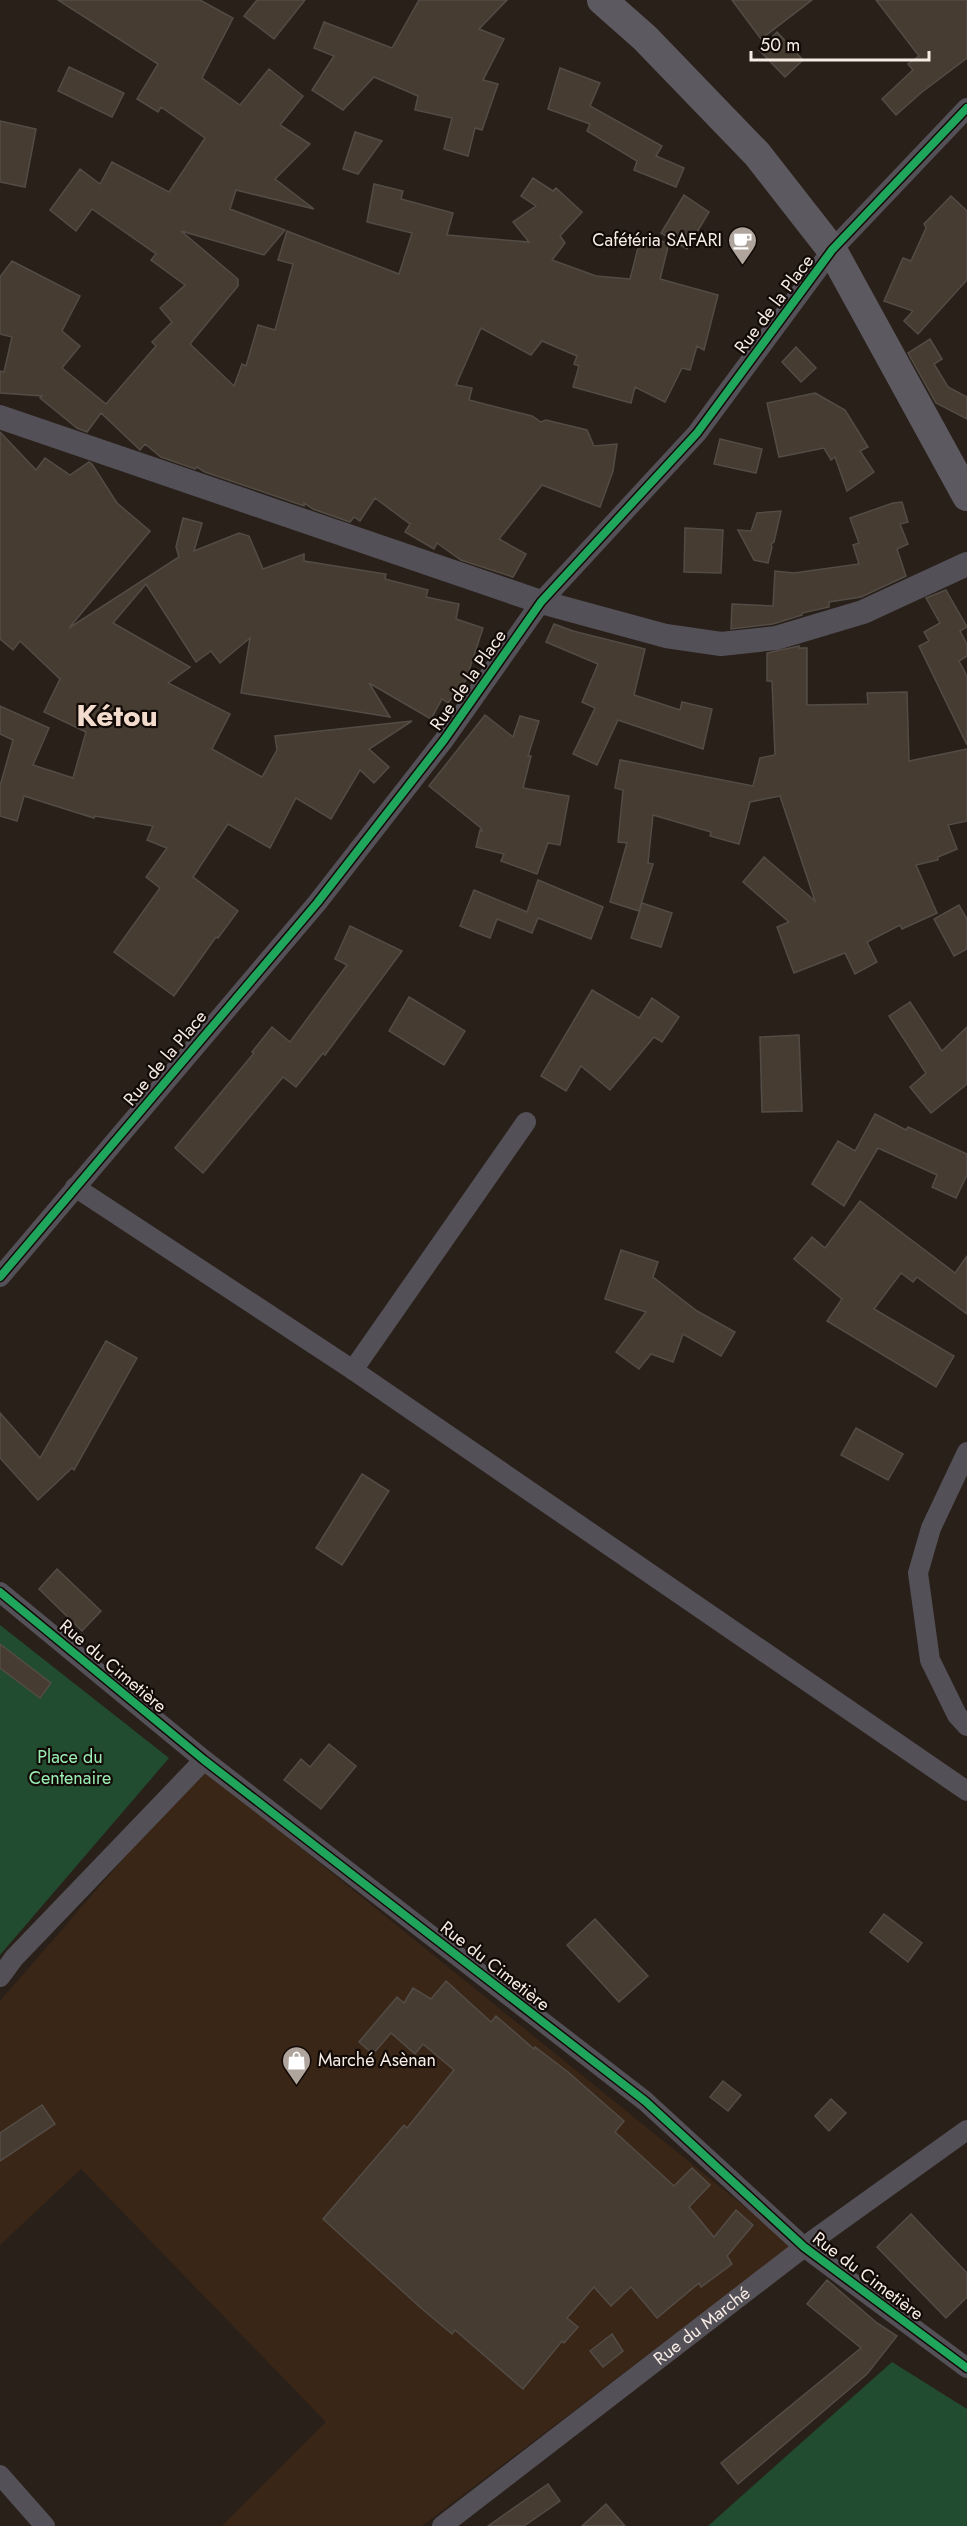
<svg xmlns="http://www.w3.org/2000/svg" width="967" height="2526" font-family="Jost,sans-serif">
<style>
.built{fill:#3a2617}
.green{fill:#214c2f}
.building{fill:#463c31;stroke:#534c46;stroke-width:1.5}
.lines{fill:none;stroke-linecap:round;stroke-linejoin:round}
.minor{stroke:#545057;stroke-width:20}
.tertiary{stroke:#545057;stroke-width:24}
.primary{stroke:#5d5960;stroke-width:30}
.cycleway-casing{stroke:#120a06;stroke-width:11}
.cycleway{stroke:#20a55d;stroke-width:8}
.labels{text-anchor:middle;dominant-baseline:central;stroke-width:4.5;stroke-linejoin:round;paint-order:stroke}
.poi-label{font-size:18px;fill:#f7ece4;stroke:#120a06;text-anchor:end}
.street-label{font-size:18px;fill:#f7ece4;stroke:#120a06}
.park-label{font-size:18px;fill:#9aedb3;stroke:#120a06}
.town-label{font-size:30px;font-weight:bold;fill:#f3dccd;stroke:#120a06}
</style>
<rect width="100%" height="100%" fill="#29201a"/>
<path class="built" d="M202,1768l590,477 -370,281h-200l104,-104 -245,-253 -81,76v-244z"/>
<g class="green">
<path d="M0,1625l169,133 -169,197z"/>
<path d="M892,2362l75,47v117h-259z"/>
</g>
<g class="building">
<path d="M58,0h142l33,18 -31,60 38,27 29,-36 34,27 -23,29 30,19 -35,35 39,30 -78,-19 -6,19 55,21 -21,25 -83,-24 57,48v7l-48,58 44,42 8,-22 4,2 12,-41 17,5 18,-66 -15,-4 9,-29 112,43 13,-41 -45,-11 7,-38 29,7 -2,8 52,14 -6,22 82,7 -16,-20 23,-16 -15,-10 12,-18 20,13 3,-3 26,24 -22,24 5,7 -13,17 44,16 34,3 11,-43 28,7 -9,36 58,16 -14,55 -7,-4 -7,24 -8,-2 -17,34 -30,-15 -4,16 -58,-16 6,-21 -5,-2 3,-8 -35,-15 -11,14 -50,-27 -25,57 16,3 -3,12 63,16 9,6 5,-2 41,10 7,16 23,-2 -4,27 -13,36 -58,-22 -43,54 27,15 -13,23 -52,-17 -24,-17 -3,6 -29,-17 5,-8 -35,-26 -15,23 -6,-4 -4,5 -37,-13 -9,-6v3l-99,-34 -8,-5 -2,2 -34,-12 -16,-13 -5,6 -39,-37 -14,19 -10,-4 -37,-30 2,-2 -42,-3v-22l4,1 8,-35 -12,-3v-57l12,-16 68,35 -18,35 18,15 -18,22 44,36 50,-58 -4,-4 20,-20 -12,-14 25,-23 -34,-25 5,-6 -64,-45 -16,22 -26,-21 30,-41 20,15 12,-22 57,30 36,-54 -44,-31 -3,5 -21,-13 21,-35z"/>
<path d="M257,0h48l-31,39 -30,-23z"/>
<path d="M419,0h88l-28,29 25,10 -21,41 15,4 -16,46 -7,-2 -7,28 -24,-7 8,-31 -37,-8 3,-14 -44,-19 -31,33 -31,-20 22,-34 -20,-8 10,-26 68,26z"/>
<path d="M732,0h80l-51,39z"/>
<path d="M876,0h91v58l-45,34 -26,23 -14,-16 31,-29 -5,-6 11,-8z"/>
<path d="M777,32l26,28 -18,17 -26,-27z"/>
<path d="M69,67l55,26 -12,24 -54,-26z"/>
<path d="M560,68l40,15 -10,23 72,40 -6,10 28,12 -8,19 -42,-17 3,-9 -50,-30 3,-7 -42,-15z"/>
<path d="M0,121l36,8 -11,58 -25,-5z"/>
<path d="M355,132l27,9 -24,33 -15,-5z"/>
<path d="M684,195l25,17 -22,37 -26,-16z"/>
<path d="M951,196l16,15v69l-49,54 -14,-13 9,-10 -29,-10 19,-43 8,3 15,-33 -2,-4z"/>
<path d="M930,339l12,20 -8,5 14,23 19,10v22l-31,-16 -28,-50z"/>
<path d="M796,347l20,21 -15,14 -19,-20z"/>
<path d="M815,393l30,17 23,37 -8,4 14,21 -27,19 -12,-34 -4,3 -7,-12 -45,9 -12,-54z"/>
<path d="M0,432l36,38 9,-12 25,17 19,-13 3,2 25,39 33,28 -81,97 110,-71 -3,-10 7,-29 19,5 -8,28 45,-18 10,3 14,33 41,-15v7l82,13 -1,5 43,11 -2,7 33,7 -3,15 27,9 -17,52 -18,23 -6,-4 -11,20 -62,-36 21,34 -149,-24 9,-55 -30,25 -9,-12 -15,11 -50,-78 -33,39 77,44 -22,16 62,31 -18,35 50,28 15,-27 -2,-14 137,-15 -43,28 20,18 -15,16 -14,-13 -29,49 -35,-21 -26,50 -42,-24 -35,53 45,34 -20,27 -2,-1 -42,59 -60,-44 46,-64 -14,-11 21,-29 -20,-8 6,-14 -58,-10 -1,2 -70,-22 -7,25 -17,-5v-30l13,-46 -13,-6v-28l49,22 -16,37 40,13 13,-46 -42,-20 16,-33 -40,-38 -7,9 -13,-11z"/>
<path d="M720,439l42,10 -6,24 -42,-9z"/>
<path d="M902,502l6,20 -8,2 8,20 -11,5 9,27 -45,21 -32,5v5l-27,6v2l-29,9 -42,5 1,-25 41,2 2,-35 19,2 65,-9 -6,-19 6,-2 -9,-25 43,-15z"/>
<path d="M781,511l-7,31 -3,2 1,3 -4,16 -14,-3 -16,-30 13,1 6,-18z"/>
<path d="M685,528l38,2 -2,43 -37,-1z"/>
<path d="M946,590l21,37 -7,4 7,13v12l-8,5 8,15v69l-48,-99 10,-5 -5,-9 16,-9 -14,-25z"/>
<path d="M554,624l19,7 72,18 -11,46 46,15 2,-8 30,7 -9,40 -85,-29 -21,45 -24,-11 22,-46 -13,-6 16,-38 -52,-22z"/>
<path d="M799,646v2h8v57l61,-1 -1,-11 40,-1 2,69 58,-12v72l-19,4 9,24 -19,8v3l-22,5 21,48 -35,16 -2,-4 -33,17 10,20 -22,12 -10,-21 -51,20 -17,-46 12,-5 -46,-40 21,-25 51,44 -35,-105 -30,6 -11,42 -29,-8 1,-4 -58,-17 -5,48 5,1 -14,47 -29,-9 17,-59 -9,-1 5,-52 -8,-2 5,-28 133,26 7,-28 15,-3 -3,-74h-5v-28z"/>
<path d="M485,715l28,22 7,-21 19,5 -11,35h3l-8,32 46,8 -9,49 -12,-2 -11,31 -36,-13 3,-7 -28,-7 4,-17 2,1 -1,-3 -52,-42z"/>
<path d="M538,880l65,27 -12,32 -53,-21 -6,15 -35,-14 -7,19 -30,-12 14,-36 53,22z"/>
<path d="M642,903l30,10 -11,34 -30,-9z"/>
<path d="M959,905l8,14v30l-13,7 -20,-37z"/>
<path d="M350,926l52,25 -77,104 -2,-2 -27,34 -13,-10 -80,96 -28,-25 79,-95 -2,-1 20,-25 18,15 57,-77 -12,-6z"/>
<path d="M592,990l47,28 13,-20 27,19 -17,25 -8,-5 -44,53 -29,-24 -15,25 -25,-15z"/>
<path d="M409,997l56,34 -21,34 -55,-34z"/>
<path d="M910,1002l32,49 25,-24v57l-36,29 -21,-26 16,-14 -37,-57z"/>
<path d="M799,1035l3,76 -40,1 -2,-75z"/>
<path d="M875,1114l31,16 2,-3 59,27v21l-11,23 -24,-11 5,-12 -59,-27 -34,58 -32,-22 26,-43 17,10z"/>
<path d="M860,1201l95,72 12,-17v58l-50,-37 -4,5 -12,-9 -27,36 80,47 -18,31 -109,-66 15,-22 -48,-40 18,-22 13,11z"/>
<path d="M621,1250l37,12 -5,15 44,34 38,21 -14,24 -38,-22 -10,28 -22,-8 -12,15 -23,-17 30,-40 -41,-13z"/>
<path d="M106,1341l31,17 -63,112 -2,-2 -34,32 -38,-42v-45l40,45z"/>
<path d="M856,1428l47,26 -15,26 -47,-25z"/>
<path d="M362,1474l27,17 -47,74 -26,-17z"/>
<path d="M57,1569l44,42 -19,20 -43,-42z"/>
<path d="M0,1644l51,39 -11,15 -40,-30z"/>
<path d="M329,1744l27,22 -35,43 -37,-29 17,-21 9,8z"/>
<path d="M884,1914l38,29 -14,19 -38,-30z"/>
<path d="M595,1919l53,57 -29,26 -52,-57z"/>
<path d="M446,1981l45,41 5,-6 38,33 1,-2 33,25 56,49 -9,11 59,54 18,-18 18,17 -21,22 25,30 22,-27 17,15 -26,31 5,8 -31,23 -2,-4 -42,35 -26,-31 -20,19 -17,-19 -27,31 11,9 -14,16 -2,-2 -39,48 -68,-59 -3,4 -31,-26 -98,-89 81,-94 3,3 47,-58 -31,-26 -8,10 -24,-21 -18,21 -14,-12 38,-45 7,6 9,-15 18,11z"/>
<path d="M723,2081l18,14 -13,16 -18,-14z"/>
<path d="M831,2099l15,14 -17,18 -14,-15z"/>
<path d="M42,2105l13,19 -55,37v-28z"/>
<path d="M911,2214l56,59v24l-21,21 -69,-71z"/>
<path d="M827,2280l50,43 20,13 -30,38 -129,110 -17,-21 140,-115 -54,-44z"/>
<path d="M612,2334l11,17 -20,16 -13,-16z"/>
<path d="M548,2484l12,17 -36,25h-36z"/>
<path d="M606,2504l19,22h-43z"/>
</g>
<g class="lines">
<g class="minor">
<path d="M75,1187l278,183 614,421"/>
<path d="M0,1277l317,-374 127,-163 97,-138 156,-169 135,-183 135,-142"/>
<path d="M353,1370l173,-248"/>
<path d="M967,1452l-36,76 -13,45 12,87 27,55 10,11"/>
<path d="M0,1592l204,168 441,341 159,146 163,121"/>
<path d="M0,1977l14,-19 190,-198"/>
<path d="M0,2475l45,51"/>
<path id="s1" d="M442,2526l370,-285 155,-111"/>
</g>
<path class="tertiary" d="M0,417l541,185 125,34 55,8 55,-6 87,-26 104,-48"/>
<path class="primary" d="M602,0l43,38 112,116 75,96 135,246"/>
<defs>
<g id="cycleway">
<path d="M0,1277l317,-374 127,-163 97,-138 156,-169 135,-183 135,-142"/>
<path d="M0,1592l204,168 441,341 159,146 163,121"/>
</g>
</defs>
<use href="#cycleway" class="cycleway-casing"/>
<use href="#cycleway" class="cycleway"/>
</g>
<defs>
<symbol id="cafe-pin" viewBox="-11 -11 22 30"><path d="M0 17L-7.5 6A9.5 9.5 0 1 1 7.5 6Z" fill="#afa59d" stroke="#120a06"/><path d="M-5.5-4.5H6V0H3Q3 3.5 0 3.5H-2.5Q-5.5 3.5-5.5 0ZM3-3.2v2h1.7v-2ZM-6 4.5H4V6H-6Z" fill="#fff"/></symbol>
<symbol id="shop-pin" viewBox="-11 -11 22 30"><path d="M0 17L-7.5 6A9.5 9.5 0 1 1 7.5 6Z" fill="#afa59d" stroke="#120a06"/><path d="M-5-2.5h2.3a2.7 3.5 0 0 1 5.4 0H5L5.5 6h-11ZM-1.5-2.5h3a1.5 2.3 0 0 0-3 0Z" fill="#fff"/></symbol>
</defs>
<g fill-rule="evenodd">
<use href="#cafe-pin" x="726" y="224" width="33" height="45"/>
<use href="#shop-pin" x="280" y="2044" width="33" height="45"/>
</g>
<g class="labels">
<g class="poi-label">
<text x="722" y="240">Cafétéria SAFARI</text>
<text x="318" y="2060" text-anchor="start">Marché Asènan</text>
</g>
<g class="street-label">
<text transform="translate(774 304) rotate(-53)">Rue de la Place</text>
<text transform="translate(468 680) rotate(-55)">Rue de la Place</text>
<text transform="translate(165 1058) rotate(-50)">Rue de la Place</text>
<text transform="translate(113 1666) rotate(40)">Rue du Cimetière</text>
<text transform="translate(495 1966) rotate(38)">Rue du Cimetière</text>
<text transform="translate(868 2276) rotate(37)">Rue du Cimetière</text>
<text stroke="none"><textPath href="#s1" startOffset="328">Rue du Marché</textPath></text>
</g>
<g class="park-label">
<text x="70" y="1757">Place du<tspan x="70" dy="21">Centenaire</tspan></text>
</g>
<g class="town-label">
<text x="117" y="715">Kétou</text>
</g>
</g>
<path d="M751 51v9h178v-9" fill="none" stroke="#f7ece4" stroke-width="3"/>
<text x="760" y="51" font-size="18" fill="#f7ece4" stroke="#120a06" stroke-width="4.5" paint-order="stroke">50 m</text>
</svg>
